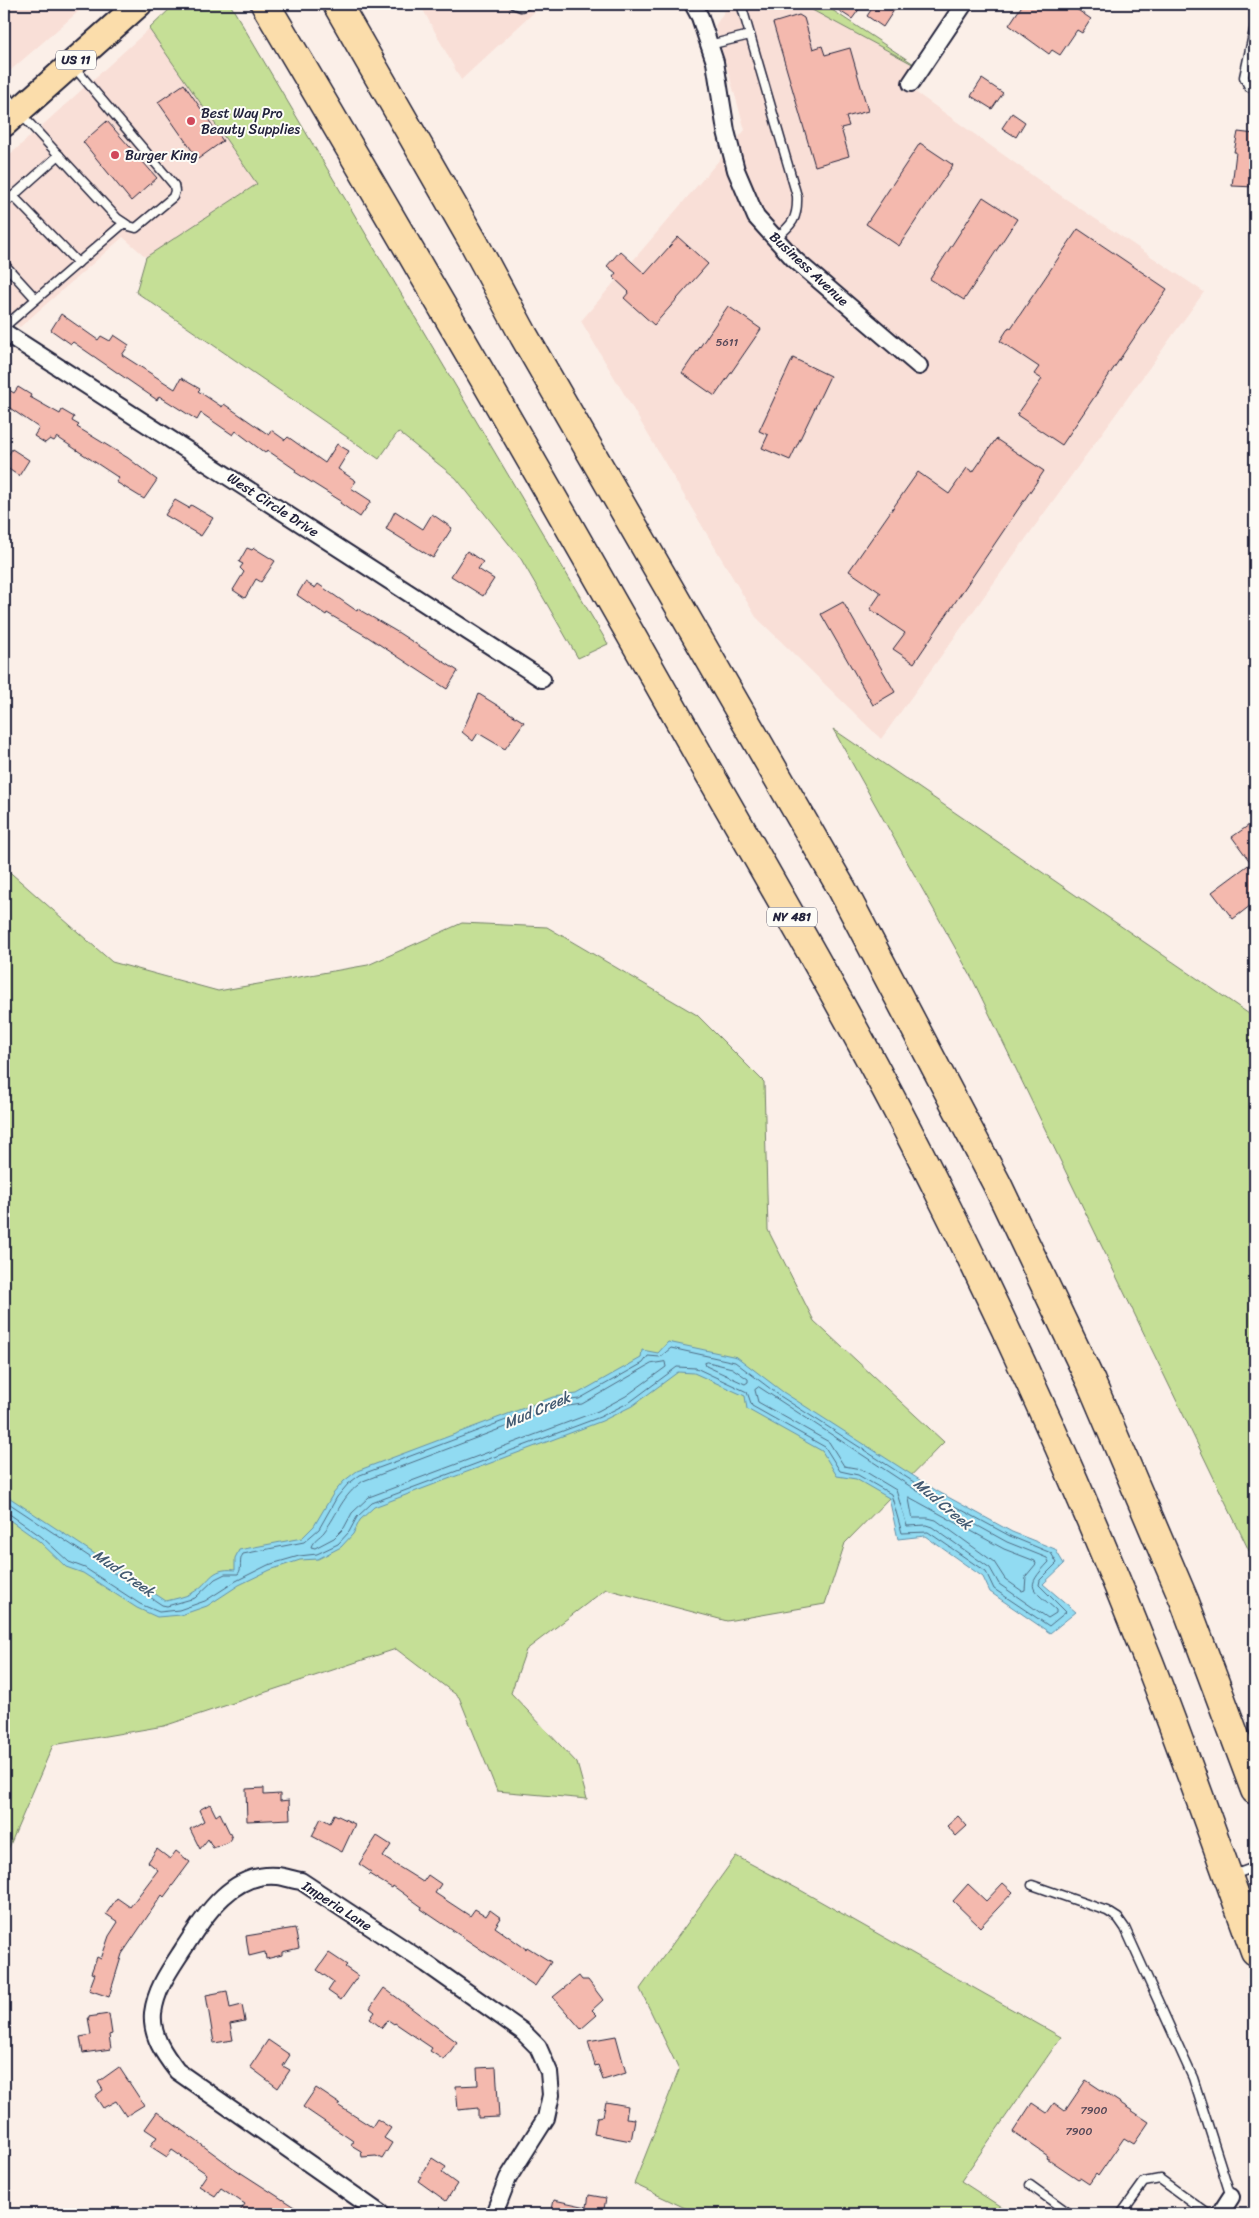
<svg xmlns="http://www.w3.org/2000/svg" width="1259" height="2218" font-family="Sriracha,sans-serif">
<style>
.built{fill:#f9dfd7}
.green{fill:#c5df96;stroke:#748068}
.water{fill:#91dbf2;stroke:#6591a9}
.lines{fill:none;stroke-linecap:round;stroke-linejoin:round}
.shore{stroke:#4e6c84;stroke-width:1}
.building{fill:#f4b9ae;stroke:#22223b}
.lane-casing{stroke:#22223b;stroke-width:11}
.street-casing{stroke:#22223b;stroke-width:20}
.primary-casing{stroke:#22223b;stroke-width:29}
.highway-casing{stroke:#22223b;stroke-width:31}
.lane{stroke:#fdfcf7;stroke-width:8}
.street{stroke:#fdfcf7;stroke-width:16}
.primary{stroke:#fbddab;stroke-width:25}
.highway{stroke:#fbddab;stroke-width:28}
.poi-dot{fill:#d1495b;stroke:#fdfcf7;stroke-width:2}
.labels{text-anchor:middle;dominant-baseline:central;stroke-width:4;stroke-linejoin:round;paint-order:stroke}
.number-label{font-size:11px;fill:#564858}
.shield{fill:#fdfcf7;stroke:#646373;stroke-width:1}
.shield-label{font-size:12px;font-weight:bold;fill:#22223b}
.poi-label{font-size:14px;fill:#22223b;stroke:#fdfcf7;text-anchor:start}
.street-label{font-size:14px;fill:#22223b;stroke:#fdfcf7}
.water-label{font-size:15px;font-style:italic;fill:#435a72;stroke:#fdfcf7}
</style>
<rect width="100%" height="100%" fill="#fbefe8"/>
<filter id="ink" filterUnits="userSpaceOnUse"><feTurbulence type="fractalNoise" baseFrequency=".02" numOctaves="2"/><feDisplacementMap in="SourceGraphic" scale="10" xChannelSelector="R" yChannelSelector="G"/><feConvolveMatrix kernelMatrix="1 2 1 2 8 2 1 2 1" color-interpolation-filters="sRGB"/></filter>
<g filter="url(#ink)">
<g class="built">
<path d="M4,4h83l-83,72z"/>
<path d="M420,4h123l-82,76z"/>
<path d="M729,4h72l119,64 -9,21 146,104 147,99 -323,447 -125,-122 -175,-296 164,-191 -30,-104z"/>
<path d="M149,29l108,155 -111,73 -23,-20 -103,90 -16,-11v-156z"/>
</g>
<g class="green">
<path d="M175,4h55l378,640 -30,14 -57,-99 -65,-81 -58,-46 -19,27 -243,-167 10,-35 111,-73 -108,-155z"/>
<path d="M801,4h22l97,64z"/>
<path d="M833,729l422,289v545l-283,-585z"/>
<path d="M4,867l108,95 106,29 150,-26 94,-42 85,4 150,88 67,67 4,148 46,91 130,121 -99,101 -20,61 -98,17 -121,-32 -80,61 -15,43 66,70 10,36 -90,-8 -38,-94 -63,-48 -232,77 -111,19 -49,114z"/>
<path d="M736,1856l66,35 259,146 -100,144 51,33h-314l-64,-30 45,-114 -39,-81z"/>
</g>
<path class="water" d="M668,1342l69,15 46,35 154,99 75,41 43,17 9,15 -21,20 33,28 -26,21 -60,-41 -7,-15 -58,-41 -27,3 -9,-41 -33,-19 -19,-3 -15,-25 -75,-42 -2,-13 -51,-23 -16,-1 -46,34 -30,15 -228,86 -14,13 -7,14 -12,13 -23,12 -18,1 -30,10 -31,15 -32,21 -26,9 -24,2 -20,-9 -54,-35 -17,-6 -27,-26 -35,-25v-22l162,107c8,-2 19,-4 26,-8 19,-10 17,-26 43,-23v-12l4,-8 63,-12 12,-12 19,-32 11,-13 13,-10 196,-74 24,-3 64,-36 1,-8 16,3z"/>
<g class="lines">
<g class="shore">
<path d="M665,1362l1,5 -40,29 -28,15 -229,86 -17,16 -8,15 -10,10 -19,10 -4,-1c2,-7 9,-10 13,-15 15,-20 17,-35 39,-51l192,-73 27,-4 69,-40z"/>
<path d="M708,1362l24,6 16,11v3l-3,2 -39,-18 -1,-3z"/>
<path d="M759,1387l172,113 76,42 40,16 2,4c-26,27 -17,26 7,48v3l-8,5 -49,-34 -9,-16 -58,-41 -6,-2 -19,1 -11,-36 -35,-21 -17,-3 -15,-24 -71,-40 -3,-12z"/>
<path d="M909,1497l95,52 31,12 1,3 -10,12 -1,14 -3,1 -17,-12 -11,-17 -58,-42 -8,-2h-15z"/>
<path d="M4,1500l158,105 5,1 28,-8 20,-19 10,-5h13c5,-6 0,-13 5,-20l61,-12 15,-13 18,-32 11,-13 12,-9 194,-73 25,-3 64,-36 5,-7 12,1 11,-9 64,14 45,34 154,99 76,41 41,17 6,10 -17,17 -1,5 27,27 -17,14 -55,-37 -8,-17 -58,-40 -26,1 -11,-39 -33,-19 -18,-4 -15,-24 -73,-41 -5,-14 -51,-24 -19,-1 -47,35 -30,15 -228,86 -15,14 -8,15 -11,12 -21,10 -18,2 -31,9 -32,16 -31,20 -26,9 -20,2 -19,-8 -55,-36 -16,-6 -27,-25 -34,-24 -4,-1"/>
</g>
</g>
<g class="building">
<path d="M829,4h34l-11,15z"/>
<path d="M875,4h23l-15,23 -16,-11z"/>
<path d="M1023,4h46l22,15 -9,14 -5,-3 -17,25 -8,-5 -3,4 -40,-29z"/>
<path d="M799,15l5,3 9,31 9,-3 3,9 25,-7 18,63 -22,6 3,9 -8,2 8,28 -34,10 -42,-143z"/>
<path d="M982,79l21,14 -11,16 -21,-13z"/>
<path d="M184,84l39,57 -25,18 -40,-57z"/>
<path d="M1012,113l13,9 -9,15 -14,-9z"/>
<path d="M107,121l50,57 -26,23 -48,-59z"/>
<path d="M1238,132l17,2v53l-23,-1 4,-34h-2z"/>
<path d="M920,143l33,22 -54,81 -33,-22z"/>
<path d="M983,197l34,22 -53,81 -34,-21z"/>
<path d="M1078,229l89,60 -105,156 -45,-30 25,-36 -8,-5 5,-7 -39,-26 9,-14 2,1z"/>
<path d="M678,237l30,27 -54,61 -30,-27 5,-6 -16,-15 3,-4 -9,-7 13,-15 25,23z"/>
<path d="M728,306l33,23 -46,67 -33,-23z"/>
<path d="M61,314l37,26 3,-4 9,5 4,-6 15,10 -7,10 53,34 6,-11 19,11 -2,2 24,16 2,-3 45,31 2,-5 14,10 3,-3 37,26 12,-19 12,7 -11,18 18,12 -5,7 20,13 -11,16 -20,-14 1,-2 -46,-29 1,-2 -29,-20 -2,3 -29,-22 -3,4 -32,-22 -4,7 -38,-24 -2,4 -84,-58 -2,2 -20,-14z"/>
<path d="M793,358l37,18 -40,84 -28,-12 6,-13 -9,-4z"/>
<path d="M4,387l10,6 4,-6 13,8 -1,2 30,17 2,-4 12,7 -2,4 7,4 -2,2 51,31 29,22 -13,19 -28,-17 3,-4 -62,-41 -3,4 -4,-2 -5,4 -11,-7 5,-8 -35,-24z"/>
<path d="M996,439l48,32 -130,192 -21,-14 12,-16 -35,-24 11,-16 -32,-22 69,-99 31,22 18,-26 6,4z"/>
<path d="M12,449l17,11 -10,16 -15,-10v-4z"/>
<path d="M175,500l14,8 2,-3 22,13 -12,18 -36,-21z"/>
<path d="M395,511l28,18 9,-15 20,14 -19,30 -47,-29z"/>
<path d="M247,548l5,2 2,-2 21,13 -14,21 -5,-3 -11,19 -12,-8 11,-18 -4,-4 3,-4 -4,-2z"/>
<path d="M467,551l16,11 -5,7 16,10 -11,17 -32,-20z"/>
<path d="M305,582l10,6 3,-4 39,27 1,-2 41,24 59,38 -11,18 -79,-52 -41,-24 -1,2 -29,-20z"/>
<path d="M843,602l52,90 -22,13 -52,-91z"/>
<path d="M479,694l45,28 -19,27 -27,-16 -5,8 -11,-9z"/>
<path d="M1255,821v81l-22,17 -21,-27 39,-29 -19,-26z"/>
<path d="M264,1788v7l16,-1v7l9,-1 1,19 -43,2 -1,-32z"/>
<path d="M210,1804l6,12 4,-3 12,25 -3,4 -16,6 -5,-9 -8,10 -10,-20 14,-8 -5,-11z"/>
<path d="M334,1814l21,10 -13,28 -30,-16 9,-18 9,5z"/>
<path d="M958,1816l9,10 -11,10 -9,-10z"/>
<path d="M377,1836l14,9 -8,12 40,25 5,-7 13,9 -6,9 35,23 5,-7 11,7 4,-6 11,8 -6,9 31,22 1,-2 24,15 -16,24 -114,-77 1,-2 -29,-21 -1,2 -23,-14 2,-2 -12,-8z"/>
<path d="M157,1849l13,10 6,-8 14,11 -26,35 -2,-2 -40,59 -13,43 -20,-7 6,-16 -4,-1 6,-16 4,2 8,-23 9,-14 -12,-8 11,-16 13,9 28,-37 -10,-8z"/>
<path d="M1003,1883l10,9 -33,35 -27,-26 15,-17 18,17z"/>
<path d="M295,1928l4,20 -17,4v3l-16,4 -1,-7 -16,4 -3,-20z"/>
<path d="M329,1953l18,12 -2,2 13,9 -17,24 -13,-9 6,-9 -17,-12z"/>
<path d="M579,1976l3,4h6l15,20 -11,10 5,5 -16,14 -28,-32z"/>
<path d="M384,1988l73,54 -13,18 -14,-9 2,-3 -37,-25 -1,1 -6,-4 -6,8 -12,-9 5,-7 -5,-4z"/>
<path d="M227,1991l3,17 12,-3 3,16 -15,3 3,16 -19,3 -8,-48z"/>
<path d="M109,2014l3,20 -3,1 2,14 -28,4 -3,-16 11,-2 -3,-18z"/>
<path d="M616,2036l10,37 -23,7 -5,-15 -3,1 -7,-25z"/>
<path d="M268,2040l22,15 -7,11 7,4 -12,18 -28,-21z"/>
<path d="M119,2067l25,38 -18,11 -10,-15 -13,7 -8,-12 8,-6 -5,-8z"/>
<path d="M496,2067l3,50 -21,1v-10l-20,2 -2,-24 22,-1 -1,-17z"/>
<path d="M1086,2080l63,42 -15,22 -10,-6 -26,38 -2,-2 -7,10 -9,-6 -2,1 -31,-21 1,-2 -35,-24 19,-29 15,10 7,-10 11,8z"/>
<path d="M316,2088l24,16 -1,2 33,21 5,-8 14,9 -7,10 8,5 -10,16 -6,-3 -14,1 -1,-6 -10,-6 2,-4 -50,-34z"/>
<path d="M606,2102l22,4 -2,12 9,1 -4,22 -37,-7 3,-17 6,-1z"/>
<path d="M157,2112l75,55 73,47h-67l7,-10 -24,-16 -6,8 -16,-10 8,-12 -35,-24 -5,7 -17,-11 7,-9 -12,-8z"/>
<path d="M432,2158l14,9 -4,6 15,11 -11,17 -28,-20z"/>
<path d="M589,2195l17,3 -3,16h-52l3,-14 33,7z"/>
</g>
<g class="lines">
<defs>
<g id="lane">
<path d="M513,4l8,3 7,-3"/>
<path d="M741,4l56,192c1,23 -5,29 -22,43"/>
<path d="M1255,26l-11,51 5,10 6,2"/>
<path d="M709,45l41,-10"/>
<path d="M4,92l14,19 99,107 12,8 7,2 37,-31 2,-6 -1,-6 -100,-118"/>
<path d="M13,196l65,67"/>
<path d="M4,204l55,-49"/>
<path d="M4,264l32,35"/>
<path d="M4,327l120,-104"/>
<path d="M1233,1875l22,-8"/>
<path d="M1032,1885l75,26 11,7 7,10 68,150 38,119"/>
<path d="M1030,2185l40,29"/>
<path d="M1121,2214l23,-32 16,-3 48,35"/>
</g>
<g id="street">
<path d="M693,4l7,13 15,45 11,69 10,39 20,47 38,42 125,107"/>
<path d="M911,83l53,-79"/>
<path d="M4,332l538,347"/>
<path d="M381,2214l-204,-143c-13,-17 -26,-35 -24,-58 3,-24 16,-42 29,-62 22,-34 49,-80 96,-75 8,1 15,4 23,5l126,83 95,67 16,16 11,25 2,23 -5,23 -38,60 -14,36"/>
<path d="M1220,2214l11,-17"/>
</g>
<path id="primary" d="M4,124l135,-120"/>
<g id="highway">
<path d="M265,4c149,252 296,506 440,762 82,143 165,286 238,434 75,150 144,305 206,462 37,95 71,193 106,289"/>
<path d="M337,4l137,239 50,93 318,553 155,295 94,198 93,218 71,190"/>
</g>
</defs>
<use href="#lane" class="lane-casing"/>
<use href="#street" class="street-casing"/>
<use href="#primary" class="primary-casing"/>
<use href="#highway" class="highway-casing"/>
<use href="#lane" class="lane"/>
<use href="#street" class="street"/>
<use href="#primary" class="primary"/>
<use href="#highway" class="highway"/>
</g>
</g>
<g class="poi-dot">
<circle cx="191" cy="121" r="5"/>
<circle cx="115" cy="155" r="5"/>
</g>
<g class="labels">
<g class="number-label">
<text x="727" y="342">5611</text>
<text x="1094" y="2110">7900</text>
<text x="1079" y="2131">7900</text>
</g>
<g class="shield">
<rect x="56" y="50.5" width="40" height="19" rx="4"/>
<rect x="767" y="907.5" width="50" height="19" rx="4"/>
</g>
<g class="shield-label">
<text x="76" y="60">US 11</text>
<text x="792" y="917">NY 481</text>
</g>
<g class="poi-label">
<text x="201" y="113">Best Way Pro<tspan x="201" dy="16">Beauty Supplies</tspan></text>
<text x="125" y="155">Burger King</text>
</g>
<g class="street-label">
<text transform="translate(809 269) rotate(43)">Business Avenue</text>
<text transform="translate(273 505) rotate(33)">West Circle Drive</text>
<text transform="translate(337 1906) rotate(33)">Imperia Lane</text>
</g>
<g class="water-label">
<text transform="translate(537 1410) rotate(-23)">Mud Creek</text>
<text transform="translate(943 1504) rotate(40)">Mud Creek</text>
<text transform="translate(124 1573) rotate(35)">Mud Creek</text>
</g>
</g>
<rect width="1259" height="2218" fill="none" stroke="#fdfcf7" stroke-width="20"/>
<rect x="10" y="10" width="1239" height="2198" fill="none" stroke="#22223b" stroke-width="2" filter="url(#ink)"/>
</svg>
